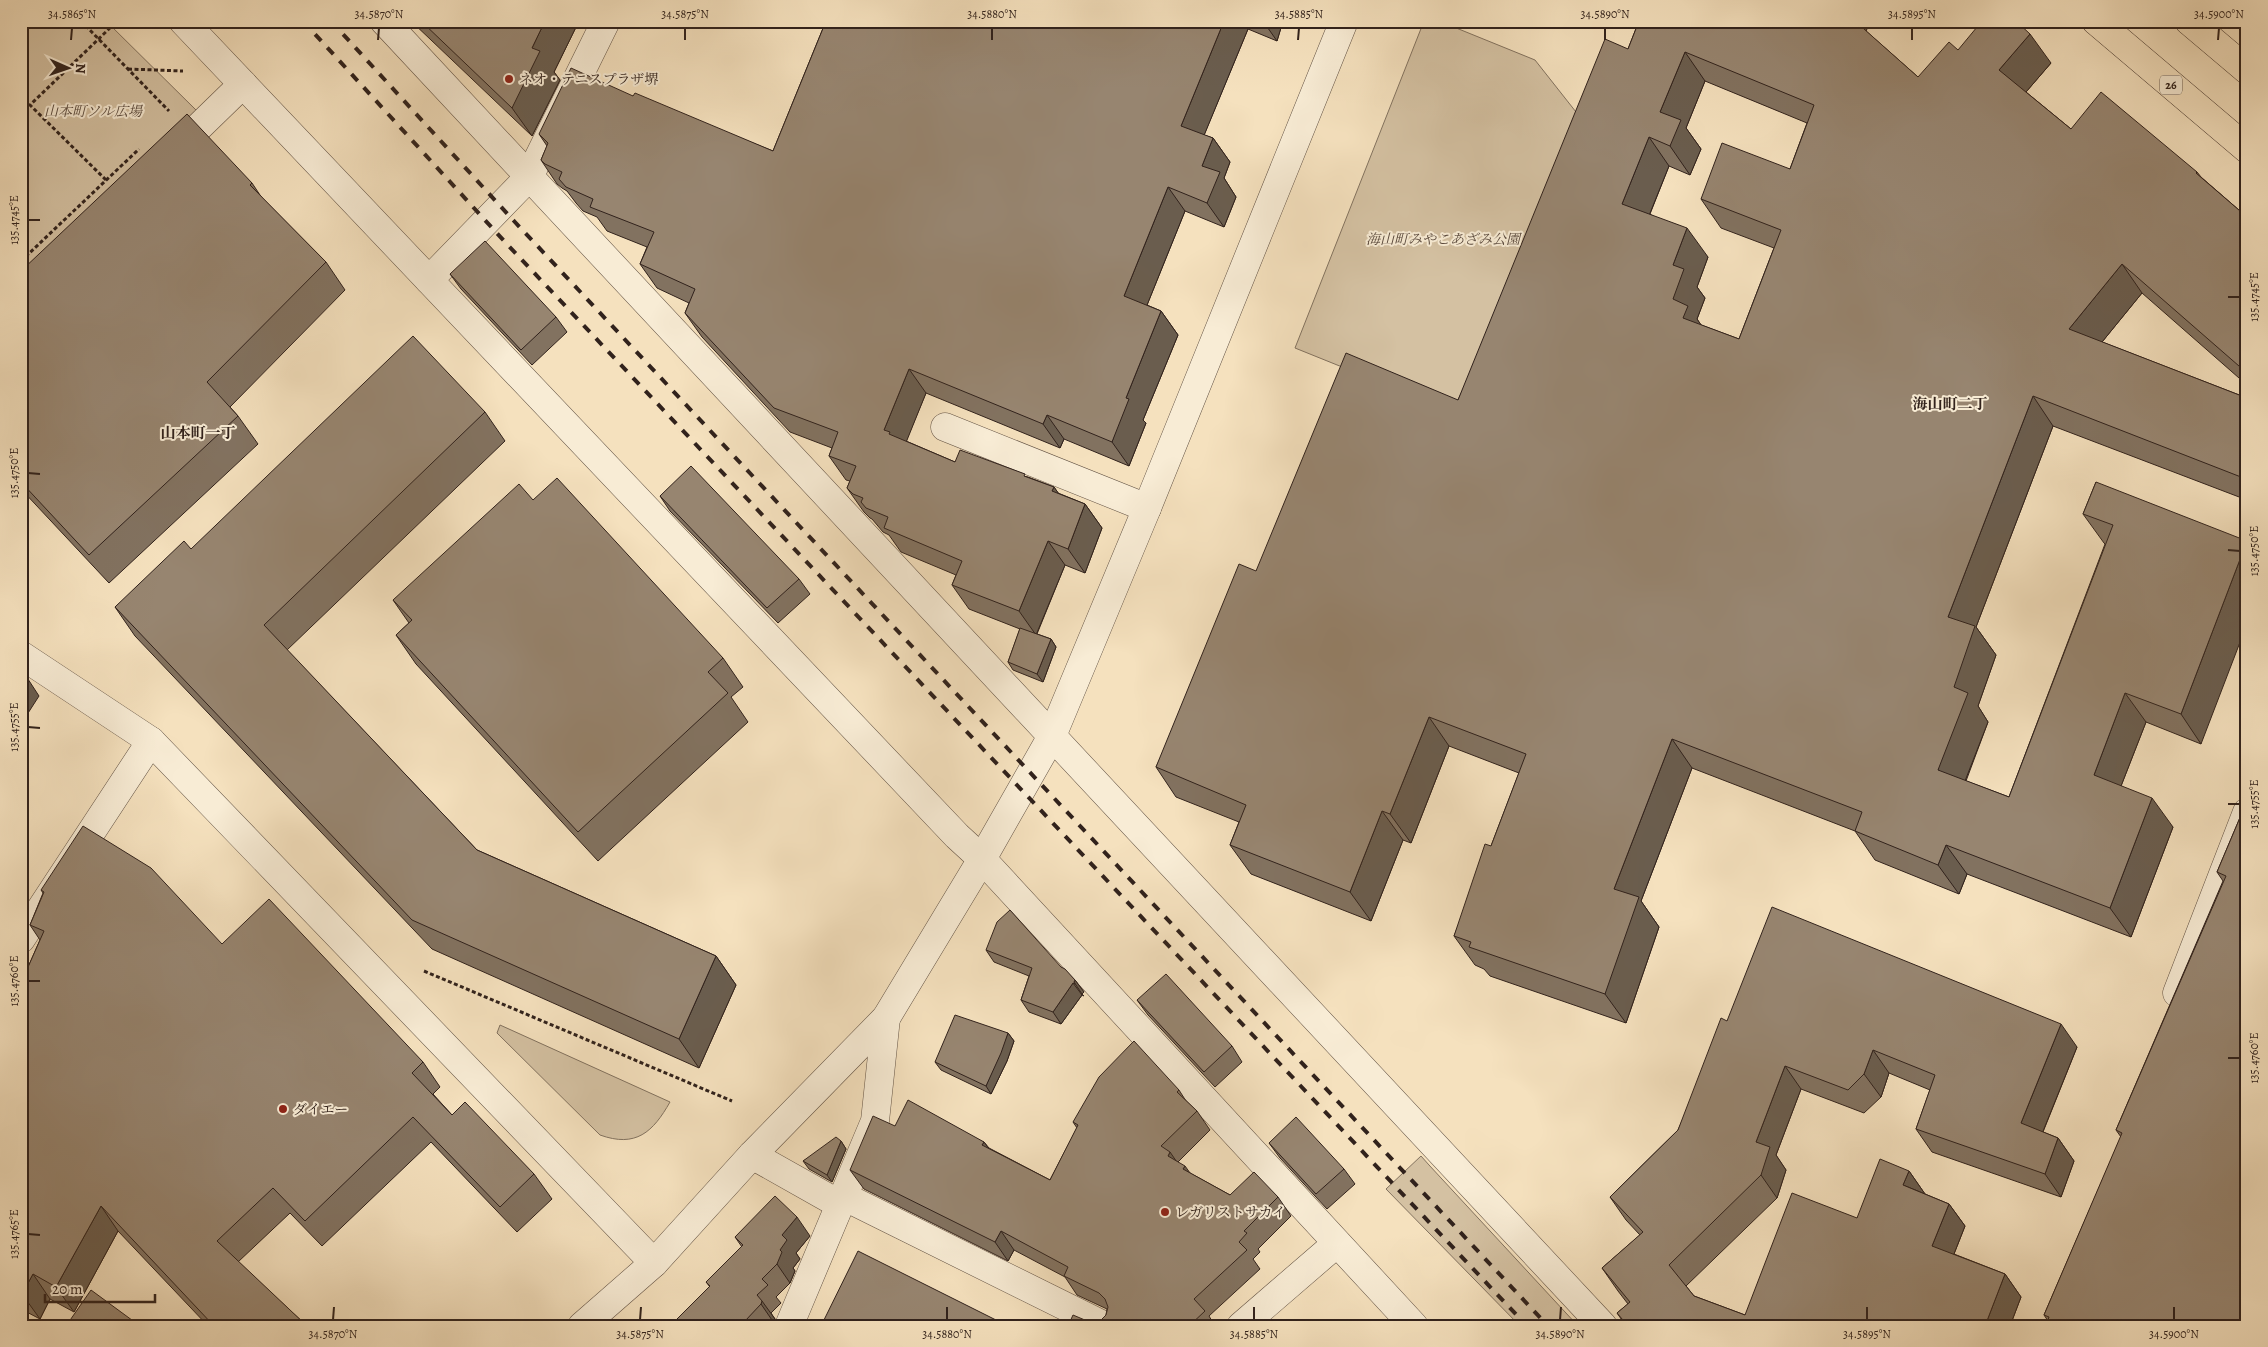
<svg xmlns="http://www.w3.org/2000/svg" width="2268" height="1347" font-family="Alegreya,'Noto Serif JP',serif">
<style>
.green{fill:#d4c1a2;stroke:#82725f}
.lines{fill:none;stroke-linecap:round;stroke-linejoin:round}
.minor-casing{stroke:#625244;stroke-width:29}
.highway-casing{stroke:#31221c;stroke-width:29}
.path{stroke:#31221c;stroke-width:3;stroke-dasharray:4 2.5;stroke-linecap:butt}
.minor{stroke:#f8ecd5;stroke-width:28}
.highway{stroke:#f5e1be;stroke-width:28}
.rail{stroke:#31221c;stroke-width:4;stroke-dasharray:9 9;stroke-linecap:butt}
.wall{fill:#827260;stroke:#31221c;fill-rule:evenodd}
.shaded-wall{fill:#6a5d4e;stroke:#31221c}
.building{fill:#978570;stroke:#31221c;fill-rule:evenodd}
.ticks{fill:none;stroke:#31221c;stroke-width:2}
.poi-dot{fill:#8f2418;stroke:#f8ecd5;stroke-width:2}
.labels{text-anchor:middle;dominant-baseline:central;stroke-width:4;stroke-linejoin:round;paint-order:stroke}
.shield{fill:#f8ecd5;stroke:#6d5f54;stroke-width:1}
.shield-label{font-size:12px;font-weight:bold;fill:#31221c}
.poi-label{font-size:14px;fill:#31221c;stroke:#f8ecd5;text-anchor:start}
.park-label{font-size:14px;font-style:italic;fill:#5a4a3e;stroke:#f8ecd5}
.neighbourhood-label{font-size:15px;font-weight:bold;fill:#31221c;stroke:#f8ecd5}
.neatline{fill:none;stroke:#31221c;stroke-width:2}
.ticks-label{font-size:12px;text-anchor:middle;fill:#31221c}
</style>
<rect width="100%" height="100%" fill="#f5e1be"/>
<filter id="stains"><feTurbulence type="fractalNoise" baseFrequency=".004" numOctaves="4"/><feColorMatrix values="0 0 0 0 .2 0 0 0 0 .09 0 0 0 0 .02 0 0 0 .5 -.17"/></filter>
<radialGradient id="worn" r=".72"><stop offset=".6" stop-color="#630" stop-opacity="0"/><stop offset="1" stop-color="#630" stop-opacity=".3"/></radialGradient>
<g class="green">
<path d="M21,21h85l92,91 -177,166z"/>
<path d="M1424,21h15l96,39 56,71 -115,290 -181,-73z"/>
<path d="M500,1025l170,77c-17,30 -34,46 -70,33l-103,-102z"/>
<path d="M1421,1156l8,9 149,161h-58l-134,-137z"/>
</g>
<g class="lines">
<defs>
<g id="minor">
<path d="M183,21l774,815 25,23 432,467"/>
<path d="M384,21l1219,1305"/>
<path d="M173,152l70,-68"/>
<path d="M429,280l100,-103 77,-156"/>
<path d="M945,427l202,81"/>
<path d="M21,655l130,86 503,522"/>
<path d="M21,939l130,-198"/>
<path d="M2177,993l70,-181"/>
<path d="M752,1155l87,49"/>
<path d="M843,1196l262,130"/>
<path d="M582,1326l72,-63 98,-108 134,-137 96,-159 70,-123 95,-228 197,-487"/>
<path d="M789,1326l86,-205 11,-103"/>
<path d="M1241,1326l95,-82"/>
</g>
<g id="highway">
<path d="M2096,21l151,128"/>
<path d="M2189,21l58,49"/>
</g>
</defs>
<use href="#minor" class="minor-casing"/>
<use href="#highway" class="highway-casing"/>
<g class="path">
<path d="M81,21l88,90"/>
<path d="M128,69l55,2"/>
<path d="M106,180l-76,-75 81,-78"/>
<path d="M21,261l118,-112"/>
<path d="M424,971l308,130"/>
</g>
<use href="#minor" class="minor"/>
<use href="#highway" class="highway"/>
<g class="rail">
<path d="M303,21l202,221 1022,1084"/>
<path d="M331,21l183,200 1034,1105"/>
</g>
</g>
<g class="wall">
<path d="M411,21h168l-25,51 6,8 -28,56z"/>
<path d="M826,21h457l-6,20 -29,-12 -44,106 9,3 17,24 -6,16 12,19 -12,30 -39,-16 -38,94 14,6 17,24 -35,85 3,3 -17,43 -65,-27 -4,9 -134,-55 -20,48 49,21 73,15 26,10 4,6 27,11 17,24 -17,45 -20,-8 -28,69 14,5 5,8 -13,35 -30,-12 -5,-8 12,-33 -51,-20 -17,-24 4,-10 -55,-23 -12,-17 -6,-3 -11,-13 -2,-1 -6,-6 -17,-24 3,-7 -4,-1 -17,-24 3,-8 -42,-16 -88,-95 -17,-24 4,-10 -32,-15 -17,-24 7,-17 -40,-16 -10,-14 -14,-6 -7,-8 -9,-12 -5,-3 -5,-4 -16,-24 6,-14 -8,-12 94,-38 140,55z"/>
<path d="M1639,21h231l-4,10 52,46 40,-27 93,13 -25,29 45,37 126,43 4,5 46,40v168l-105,-92 -40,49 145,56v102l-194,-74 -77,201 20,28 -18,51 10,16 -22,59 43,16 96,-253 -1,-1 -21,-29 13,-32 105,262 -55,-22 -25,64 52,41 -42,110 -164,-63 -8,20 -84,-34 -20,-29 -163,-63 -51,133 18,26 -33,96 -136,-47 -6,-7 -9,-4 -21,-29 37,-90 28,-73 -70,-27 -38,97 -8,-3 -32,81 -120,-47 -21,-29 9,-23 -63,-25 -20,-30 100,-196 202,-171 170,-351zM1705,81l102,42 -17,46 -89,30 20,29 53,20 -35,91 -38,-14 -4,-6 8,-21 -8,-11 11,-30 -58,-43 19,-48 21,9 11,-26 -15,-21z"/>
<path d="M252,183l10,15 64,64 19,28 -115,117 8,9 20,28 -149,139 -88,-94v-218z"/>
<path d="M450,274l106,43 11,15 -35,33 -71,-76z"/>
<path d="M485,412l20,29 -218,209 190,200 239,106 20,29 -37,83 -267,-119 -297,-313 -20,-29 76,-58z"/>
<path d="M660,496l139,83 11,15 -32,29 -108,-112z"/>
<path d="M533,500l190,158 20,29 -12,10 17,25 -150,139 -182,-197 -20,-29 13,-12 -16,-23z"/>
<path d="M2247,801v525l-199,-5 -4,-6 77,-178 -5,-7 107,-249 -6,-9z"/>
<path d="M41,890l181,54 201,118 17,25 -7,7 19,21 82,59 18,25 -35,33 -86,-90 -109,104 -32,-33 -52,49 69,64h-99l-90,-95 -44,81 -24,-13 -10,20 -19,-10v-326l19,-43 -10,-15 13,-32z"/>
<path d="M986,950l75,17 14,13 9,12 -2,2 2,2 -2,-1 -21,29 -32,-12 -8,-12 8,-24 -35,-14z"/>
<path d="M1137,1000l95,46 10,16 -27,25 -67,-72z"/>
<path d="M1727,1021l350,26 -34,85 15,6 16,23 -13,36 -129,-45 -16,-23 14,-39 -41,-17 -8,24 -17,16 -63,-24 -25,66 10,15 -9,28 -91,88 8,10 51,19 112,-97 52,-47 16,23 24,10 16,22 -11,28 51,20 16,23 -11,29h-384l-9,-13 11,-9 -10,-13 -16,-23 38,-33 -14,-15 -16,-23 68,-67z"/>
<path d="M1008,1033l6,8 -7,20 -16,33 -50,-24 -6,-8z"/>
<path d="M1179,1090l7,11 11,10 13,19 -32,32 12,11 40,22 48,2 13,19 -33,33 2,3 -7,7 7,10 -51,47 6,10h-147l24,-3 9,-3 5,-5 1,-6 -30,-14 -12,-18 -51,-27 -6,11 -144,-72 -14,-19 45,-44 89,16 5,6 61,32 27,-52 -4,-6z"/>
<path d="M841,1141l5,8 -14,33 -23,-13 -6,-8z"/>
<path d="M1269,1143l75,26 11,15 -28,25 -47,-51z"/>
<path d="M810,1236l-14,17 4,6 -7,9 2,3 -5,12 -14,14 5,6 -10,10 4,6 -1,4 -3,3h-101l40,-39 -4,-5 36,-35 -7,-10z"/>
</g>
<g class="shaded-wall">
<path d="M545,21h34l-25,51 6,8 -28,56 -20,-28 20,-60z"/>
<path d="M1224,21h18l6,8 -50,121 -17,-24z"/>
<path d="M1263,21h20l-6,20z"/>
<path d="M1851,21h19l-7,18z"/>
<path d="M2030,34l21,29 -31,36 -21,-29z"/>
<path d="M1685,52l20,29 -19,47 15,21 -11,26 -20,-29 -10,-34z"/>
<path d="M1649,137l20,29 -27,67 -20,-29z"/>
<path d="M1213,138l17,24 -6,16 12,19 -12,30 -17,-24 -5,-37z"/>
<path d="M1168,187l17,24 -44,109 -17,-24z"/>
<path d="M1687,228l21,29 -11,30 8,11 -8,21 11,16 -25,-17 -10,-19v-34z"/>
<path d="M2122,264l20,29 -53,65 -20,-29z"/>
<path d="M1161,311l17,24 -35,85 3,3 -17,43 -17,-24 14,-44z"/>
<path d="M909,369l17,24 -23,57 -19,-20z"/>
<path d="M2033,396l20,30 -77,201 20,28 -18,51 10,16 -30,77 -20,-29 16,-83 -6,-70z"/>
<path d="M1047,415l17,24 -4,9 -17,-24z"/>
<path d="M2247,462v22l-6,-7z"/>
<path d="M1054,487l17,24 -19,-20z"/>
<path d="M1085,504l17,24 -17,45 -17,-24z"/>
<path d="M1048,541l17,24 -29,70 -17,-24z"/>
<path d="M2247,541v83l-46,120 -20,-30z"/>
<path d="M1051,639l5,8 -13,35 -6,-8z"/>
<path d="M24,673l15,23 -18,28v-47z"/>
<path d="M2125,693l21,29 -32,82 -20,-29z"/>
<path d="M1429,717l20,29 -38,97 -21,-29z"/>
<path d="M1672,739l20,29 -51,133 18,26 -33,96 -21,-29 9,-105z"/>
<path d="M2152,798l21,29 -42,110 -21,-29z"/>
<path d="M1382,811l21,29 -32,81 -21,-29z"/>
<path d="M1946,845l21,29 -8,20 -21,-29z"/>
<path d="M716,956l20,29 -37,83 -20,-29z"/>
<path d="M1075,980l9,12 -2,2 -8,-12z"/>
<path d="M1073,983l9,12 -21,29 -8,-12z"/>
<path d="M2061,1024l16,23 -40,99 -16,-23z"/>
<path d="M1008,1033l6,8 -7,20 -16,33 -5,-8z"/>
<path d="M1873,1050l16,23 -8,24 -17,-23z"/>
<path d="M1785,1066l16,23 -25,66 10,15 -9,28 -16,-23 -5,-33z"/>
<path d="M2058,1138l16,23 -13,36 -16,-23z"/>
<path d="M841,1141l5,8 -14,33 -5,-7z"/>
<path d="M984,1142l13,18 -15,-15z"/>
<path d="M1170,1152l13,19 -15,-15z"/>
<path d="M1185,1166l13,18 -15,-15z"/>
<path d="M1909,1171l16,23 -22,-9z"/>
<path d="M1949,1204l16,22 -17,43 -16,-23z"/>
<path d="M101,1206l17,25 -44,81 -18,-25z"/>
<path d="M797,1217l13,19 -14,17 4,6 -7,9 2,3 -5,12 -13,-19 5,-29z"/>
<path d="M1001,1231l13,19 -6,11 -13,-19z"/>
<path d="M33,1274l17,25 -10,20 -18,-25z"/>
<path d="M2005,1274l16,23 -11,29h-25z"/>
<path d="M762,1301l13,18 -1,4 -13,-19z"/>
</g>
<g class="building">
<path d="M421,21h124l-13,27 8,3 -28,57z"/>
<path d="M826,21h398l-43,105 32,12 -11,28 18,6 -13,31 -39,-16 -44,109 37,15 -35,87 3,1 -17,43 -65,-27 -4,9 -134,-55 -25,61 6,2 -1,2 66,28 5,-12 65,24 -1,2 30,11 -2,4 33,13 -17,45 -20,-8 -29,70 -67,-26 10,-24 -78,-33 4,-11 -22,-9 -5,-6 2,-4 -10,-4 -6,-6 9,-22 -27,-10 9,-24 -64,-24 -89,-95 10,-24 -55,-25 14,-32 -64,-25 3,-8 -27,-12 -7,-8 3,-7 -17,-8 -4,-4 7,-17 -9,-9 32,-66 62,28 2,-3 138,58z"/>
<path d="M1639,21h216l63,56 31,-35 9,8 24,-29h34l14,13 -31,36 72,59 30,-37 96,80 -1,1 51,44v156l-125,-109 -53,65 178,69v64l-6,15 -208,-81 -85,221 27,9 -21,61 14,6 -30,77 71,27 104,-272 -30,-11 13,-32 151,59 -66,173 -56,-21 -31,82 58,23 -42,110 -164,-63 -8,20 -83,-34 7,-19 -190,-73 -58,150 25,8 -34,97 -136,-47 2,-5 -17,-6 31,-92 6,2 35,-92 -97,-37 -39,97 -8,-3 -32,81 -120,-47 16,-40 -90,-38 83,-203 17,7 90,-218 112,47 147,-361 23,10zM1685,52l129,53 -24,64 -68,-26 -21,56 80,31 -42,109 -56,-21 5,-12 -15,-7 11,-30 -11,-4 14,-37 -65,-24 27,-67 21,9 11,-26 -21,-8z"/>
<path d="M187,114l65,69 -2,2 76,77 -119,120 31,34 -149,139 -68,-73v-211z"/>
<path d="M485,241l71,76 -35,33 -71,-76z"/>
<path d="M413,336l72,76 -221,213 213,225 239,106 -37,83 -267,-119 -297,-313 69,-66 7,8z"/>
<path d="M691,466l108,113 -32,29 -107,-112z"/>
<path d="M557,478l166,180 -15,14 20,21 -150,139 -182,-197 16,-15 -19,-20 126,-116 14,16z"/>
<path d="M1020,628l31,11 -14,35 -29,-12z"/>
<path d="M2247,801v525h-201l3,-9 -5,-2 78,-182 -6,-3 110,-254 -9,-4z"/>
<path d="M83,826l68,42 71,76 47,-45 154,163 -11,11 40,42 13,-13 69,72 -34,33 -87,-90 -108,104 -32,-33 -56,53 90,85h-93l-113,-120 -45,81 -23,-13 -11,20 -1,-1v-310l23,-52 -14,-6 14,-33 -3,-2z"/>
<path d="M1772,907l289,117 -40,99 37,15 -13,36 -129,-45 19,-54 -62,-25 -9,24 -16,16 -63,-24 -29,76 14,5 -9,28 -92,90 25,31 51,19 47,-122 65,25 23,-59 29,12 -6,14 46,19 -17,42 73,28 -20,52h-357l-11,-13 13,-11 -28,-34 41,-36 -33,-35 68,-67 43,-112 6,3z"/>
<path d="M1010,910l51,57 4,2 10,11 -1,2 1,2 -2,-1 -20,29 -32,-12 11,-32 -46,-18 11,-28z"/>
<path d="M1166,974l66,72 -28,26 -67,-72z"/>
<path d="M955,1015l53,18 -7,20 -15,33 -51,-24z"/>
<path d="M1134,1041l45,49 -2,2 20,19 -36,35 9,6 -2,4 17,10 -2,3 47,26 24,-23 24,25 -34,34 3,2 -8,9 8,8 -53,49 11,12 -16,15h-121l5,-11 19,8 9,-3 5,-5 2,-8 -3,-8 -6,-6 -35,-17 4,-9 -67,-36 -6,11 -145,-72 23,-54 22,10 13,-26 76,42 -2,3 68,35 28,-55 -5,-3 26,-45z"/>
<path d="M1296,1117l48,52 -28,25 -47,-51z"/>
<path d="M836,1137l5,4 -14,34 -24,-14z"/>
<path d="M775,1196l22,21 -15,18 5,5 -7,10 2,2 -5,12 -15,15 6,6 -11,10 5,6 -1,3 -16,17 9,5h-84l40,-40 -4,-4 37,-37 -8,-8z"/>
<path d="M858,1251l150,75h-187z"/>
<path d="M91,1290l49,36h-74z"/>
</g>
<path class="ticks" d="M71,40l1,-12M378,40l1,-12M685,40v-12M992,40v-12M1298,40l1,-12M1605,40v-12M1912,40v-12M2218,40l1,-12M28,220h12M2228,297h12M28,473l12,1M2228,550l12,1M28,727l12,1M2228,804h12M28,981h12M2228,1058h12M28,1234l12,1M333,1320l1,-13M640,1320l1,-13M947,1320v-13M1254,1320v-13M1560,1320l1,-13M1867,1320v-13M2174,1320v-13"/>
<g class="poi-dot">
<circle cx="509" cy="79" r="5"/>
<circle cx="283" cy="1109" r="5"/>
<circle cx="1165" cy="1212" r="5"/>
</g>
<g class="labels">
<rect class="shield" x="2160" y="75.5" width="22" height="19" rx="4"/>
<g class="shield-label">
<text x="2171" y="85">26</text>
</g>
<g class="poi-label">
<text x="519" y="79">ネオ・テニスプラザ堺</text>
<text x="293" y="1109">ダイエー</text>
<text x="1175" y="1212">レガリストサカイ</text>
</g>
<g class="park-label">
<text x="93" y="111">山本町ソル広場</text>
<text x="1443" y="239">海山町みやこあざみ公園</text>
</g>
<g class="neighbourhood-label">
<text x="1950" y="404">海山町二丁</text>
<text x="198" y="433">山本町一丁</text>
</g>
</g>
<rect width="2268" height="1347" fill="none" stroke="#f5e1be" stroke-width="55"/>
<g transform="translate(68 68) rotate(92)" stroke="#f8ecd5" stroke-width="4" paint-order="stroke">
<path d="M0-4L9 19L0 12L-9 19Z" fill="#31221c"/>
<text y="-8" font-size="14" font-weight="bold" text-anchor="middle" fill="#31221c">N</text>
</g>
<path d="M45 1294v8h110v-8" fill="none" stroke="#31221c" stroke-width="2.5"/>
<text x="52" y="1294" font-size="15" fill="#31221c" stroke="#f8ecd5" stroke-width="4" paint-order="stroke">20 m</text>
<rect x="28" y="28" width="2212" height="1292" class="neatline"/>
<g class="ticks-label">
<text x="72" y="18">34.5865°N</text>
<text x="379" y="18">34.5870°N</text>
<text x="685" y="18">34.5875°N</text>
<text x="992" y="18">34.5880°N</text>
<text x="1299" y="18">34.5885°N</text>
<text x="1605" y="18">34.5890°N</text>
<text x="1912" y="18">34.5895°N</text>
<text x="2219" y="18">34.5900°N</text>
<text transform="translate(14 220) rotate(-90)" y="4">135.4745°E</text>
<text transform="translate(2254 297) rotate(-90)" y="4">135.4745°E</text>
<text transform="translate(14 473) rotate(-90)" y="4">135.4750°E</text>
<text transform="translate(2254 551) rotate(-90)" y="4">135.4750°E</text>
<text transform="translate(14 727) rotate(-90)" y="4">135.4755°E</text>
<text transform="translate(2254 804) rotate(-90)" y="4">135.4755°E</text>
<text transform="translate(14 981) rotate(-90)" y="4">135.4760°E</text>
<text transform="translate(2254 1058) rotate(-90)" y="4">135.4760°E</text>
<text transform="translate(14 1234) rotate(-90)" y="4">135.4765°E</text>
<text x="333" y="1338">34.5870°N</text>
<text x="640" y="1338">34.5875°N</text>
<text x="947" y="1338">34.5880°N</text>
<text x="1254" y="1338">34.5885°N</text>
<text x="1560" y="1338">34.5890°N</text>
<text x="1867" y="1338">34.5895°N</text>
<text x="2174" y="1338">34.5900°N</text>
</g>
<rect width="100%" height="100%" filter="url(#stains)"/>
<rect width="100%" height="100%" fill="url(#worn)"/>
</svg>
